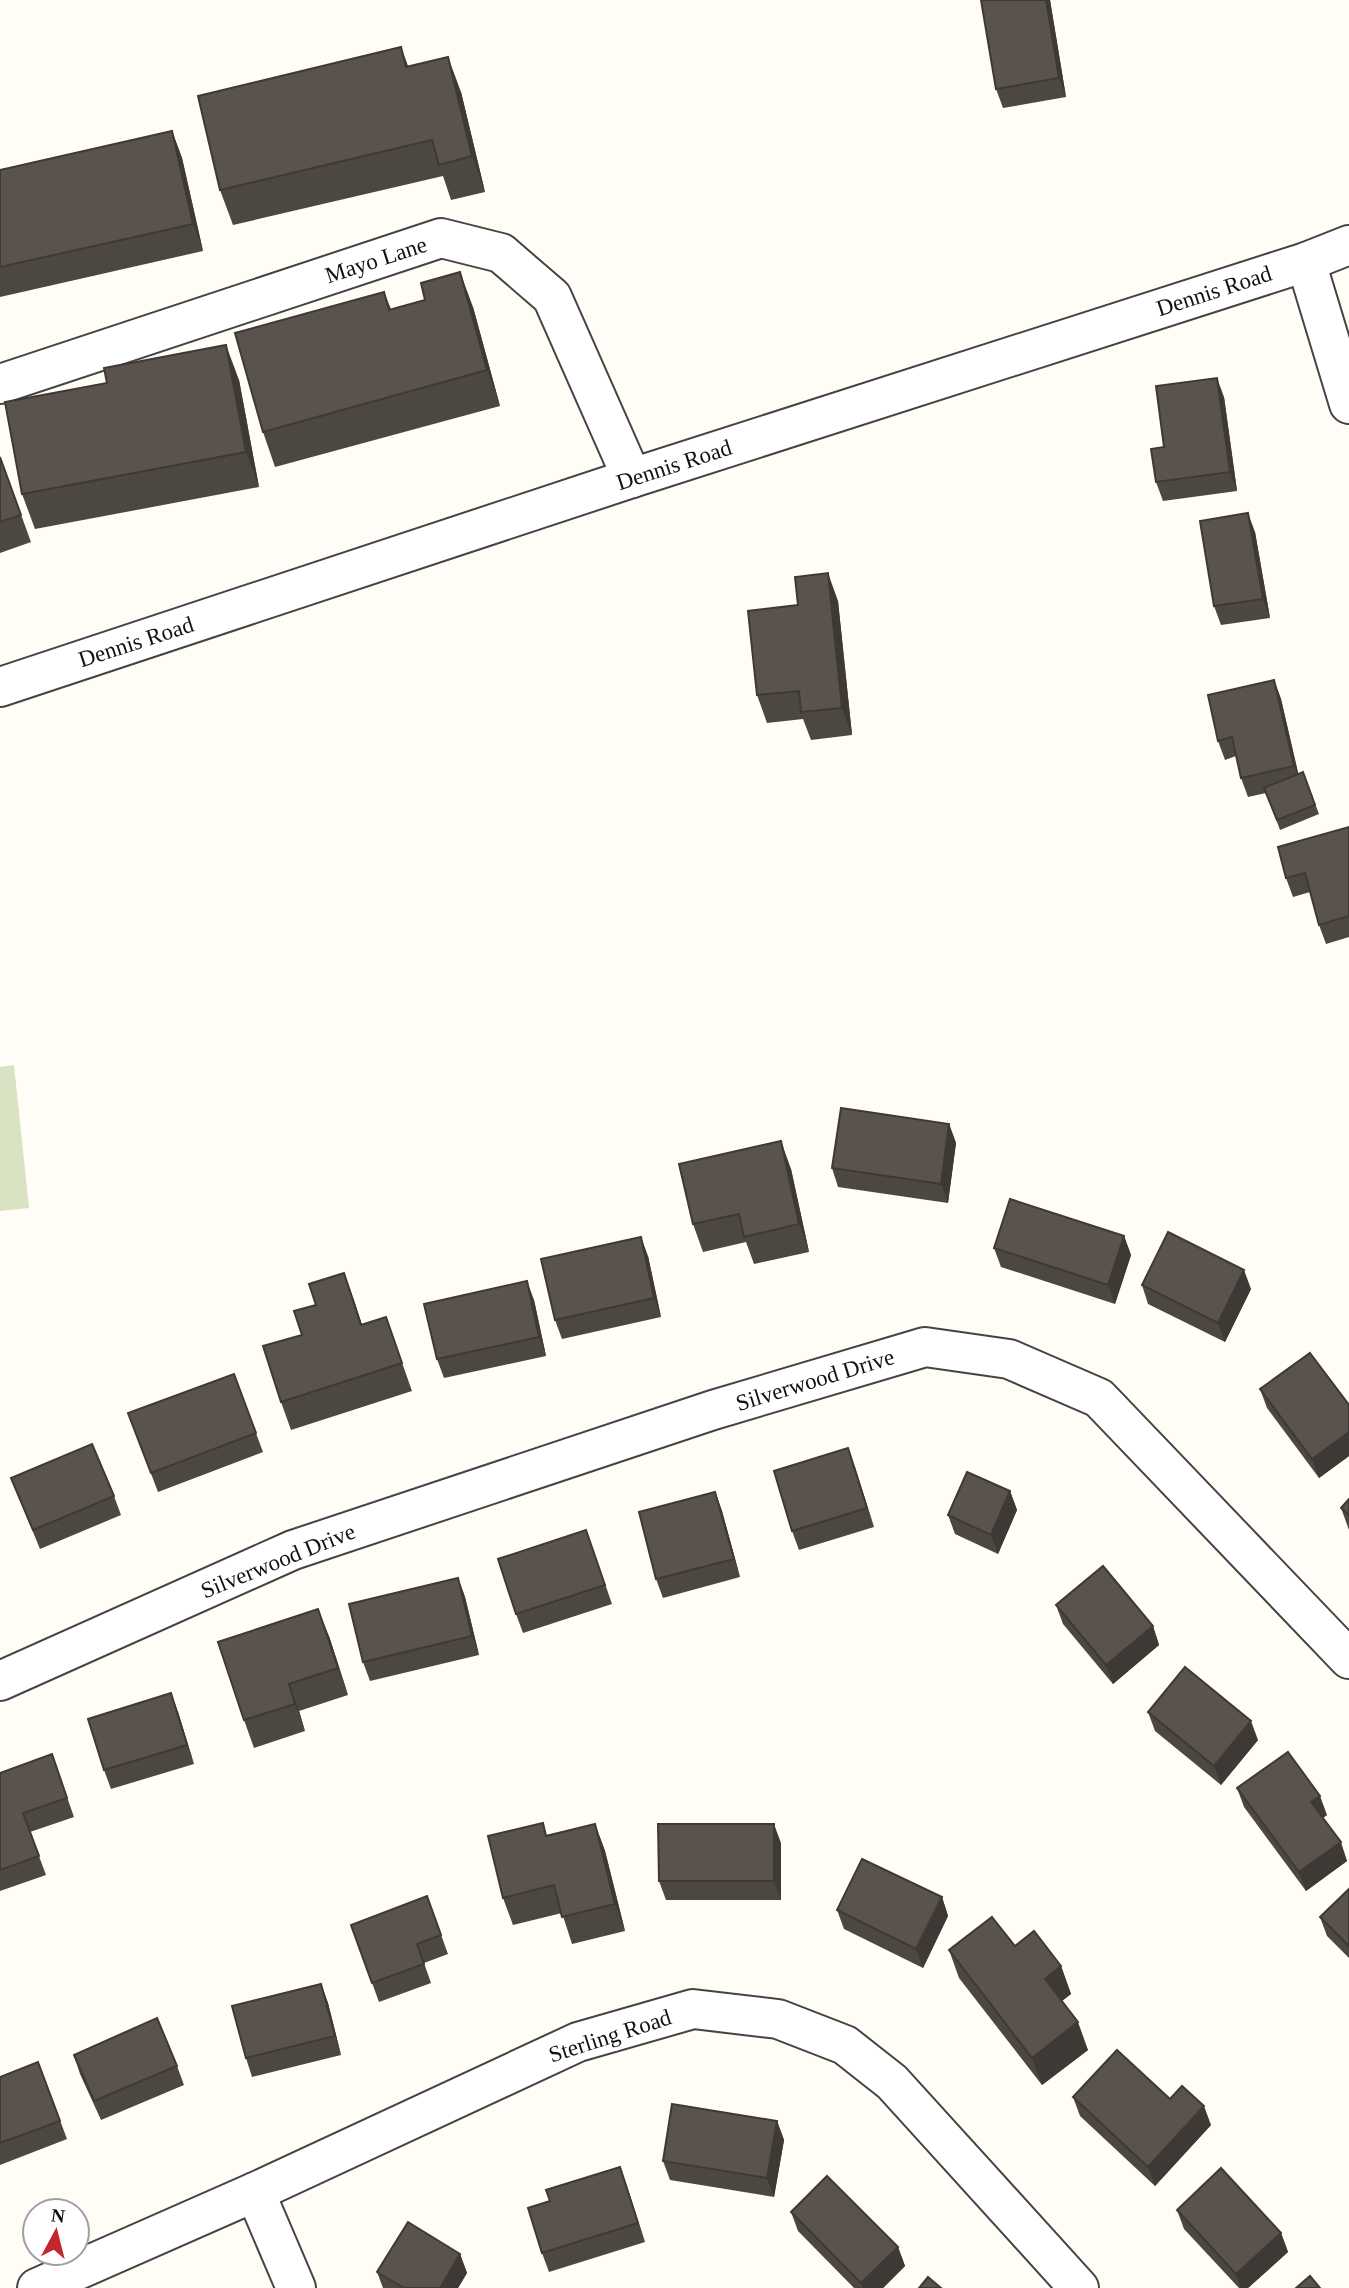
<svg xmlns="http://www.w3.org/2000/svg" width="1349" height="2288" font-family="Georgia,serif">
<style>
.cemetery{fill:#d9e3c4}
.lines{fill:none;stroke-linecap:round;stroke-linejoin:round}
.minor-casing{stroke:#444;stroke-width:42}
.minor{stroke:#fff;stroke-width:38}
.wall{fill:#4d4742}
.shaded-wall{fill:#3f3936}
.building{fill:#5a524d;stroke:#3f3936;stroke-width:2}
.labels{text-anchor:middle;dominant-baseline:central;stroke-width:7;stroke-linejoin:round;paint-order:stroke}
.street-label{font-size:23px;fill:#111;stroke:#fff}
</style>
<rect width="100%" height="100%" fill="#fffdf5"/>
<path class="cemetery" d="M14,1065l15,143 -29,3v-144z"/>
<g class="lines">
<defs>
<g id="minor">
<path d="M1306,262l43,142"/>
<path d="M0,384l441,-146 60,15 51,44 80,181"/>
<path d="M0,687l632,-209 674,-216 43,-17"/>
<path d="M0,1681l293,-131 420,-140 212,-63 84,12 90,39 250,261"/>
<path d="M255,2192l41,96"/>
<path d="M37,2288l218,-96 323,-150 115,-33 85,10 67,26 47,37 187,206"/>
</g>
</defs>
<use href="#minor" class="minor-casing"/>
<use href="#minor" class="minor"/>
</g>
<g class="wall">
<path d="M1050,0l16,97 -63,11 -7,-19z"/>
<path d="M408,66l53,26 24,100 -34,8 -8,-24 -210,49 -13,-35z"/>
<path d="M172,131l10,27 21,93 -203,46v-127z"/>
<path d="M384,292l7,17 82,-2 27,99 -225,61 -12,-35z"/>
<path d="M239,380l20,107 -224,42 -13,-35z"/>
<path d="M1224,397l13,94 -74,10 -7,-19 8,-35z"/>
<path d="M0,457l31,85 -31,11z"/>
<path d="M1255,532l15,86 -49,7 -7,-19z"/>
<path d="M838,601l14,134 -41,5 -8,-21 -36,4 -10,-28 41,-90z"/>
<path d="M1274,680l7,19 17,75 5,-2 16,42 -39,16 -14,-37 -18,4 -7,-19 -5,-22 -11,4 -7,-19z"/>
<path d="M1349,827v110l-23,7 -7,-19 -9,-33 -17,5 -7,-19z"/>
<path d="M949,1124l7,19 -8,60 -110,-16 -6,-19z"/>
<path d="M791,1169l18,83 -55,12 -8,-22 -43,10 -10,-28z"/>
<path d="M1124,1236l7,19 -16,49 -114,-37 -7,-19z"/>
<path d="M648,1256l13,61 -99,22 -7,-19z"/>
<path d="M344,1273l18,52 24,-8 26,74 -121,39 -10,-28 21,-67 14,-30z"/>
<path d="M1142,1285l109,4 -26,53 -77,-38z"/>
<path d="M534,1300l12,56 -102,22 -7,-19z"/>
<path d="M234,1374l29,78 -105,40 -30,-79z"/>
<path d="M1260,1389l89,16v51l-30,22 -52,-70z"/>
<path d="M848,1448l26,79 -75,23 -7,-19z"/>
<path d="M11,1478l103,18 7,19 -81,34z"/>
<path d="M1010,1491l7,19 -19,44 -43,-20 -7,-19z"/>
<path d="M715,1492l7,19 18,66 -77,21 -7,-19z"/>
<path d="M1349,1499v31l-8,-22z"/>
<path d="M593,1549l19,55 -89,29 -7,-19z"/>
<path d="M458,1578l7,19 14,58 -109,26 -7,-19z"/>
<path d="M1056,1605l97,21 6,19 -46,39 -50,-60z"/>
<path d="M329,1636l19,59 -49,16 6,20 -51,17 -10,-28z"/>
<path d="M178,1712l16,52 -83,25 -7,-19z"/>
<path d="M1148,1712l110,28 -37,45 -66,-54z"/>
<path d="M52,1754l22,63 -44,15 16,43 -46,16v-118z"/>
<path d="M1237,1788l90,27 -4,3 24,43 -41,30 -62,-84z"/>
<path d="M595,1824l10,27 20,80 -53,13 -10,-31 -49,12 -10,-27 44,-63z"/>
<path d="M781,1843v57h-115l-7,-19z"/>
<path d="M1349,1889v69l-22,-22 -7,-19z"/>
<path d="M427,1896l21,58 -24,9 7,20 -52,19 -28,-77z"/>
<path d="M942,1897l6,19 -25,52 -79,-39 -7,-19z"/>
<path d="M1015,1946l46,20 10,28 -9,7 26,49 -46,35 -83,-107 -10,-28z"/>
<path d="M321,1984l7,19 13,52 -89,22 -6,-19z"/>
<path d="M74,2055l103,11 7,19 -83,35 -21,-46z"/>
<path d="M38,2062l29,77 -67,26v-88z"/>
<path d="M1073,2097l97,2 41,26 -56,61 -75,-70z"/>
<path d="M777,2121l7,19 -10,57 -104,-17 -7,-19z"/>
<path d="M620,2167l25,75 -96,30 -7,-19 8,-52z"/>
<path d="M1177,2210l104,23 7,19 -40,36h-9l-55,-59z"/>
<path d="M791,2212l107,35 7,19 -22,22h-29l-56,-57z"/>
<path d="M460,2254l7,19 -9,15h-75l-6,-16z"/>
</g>
<g class="shaded-wall">
<path d="M1046,0h4l16,97 -7,-19z"/>
<path d="M401,47l13,35 -8,-15z"/>
<path d="M448,57l13,35 24,100 -13,-36z"/>
<path d="M172,131l10,27 21,93 -10,-27z"/>
<path d="M460,272l13,35 27,99 -13,-36z"/>
<path d="M226,345l13,35 20,107 -13,-35z"/>
<path d="M1217,378l7,19 13,94 -7,-19z"/>
<path d="M1248,513l7,19 15,86 -7,-19z"/>
<path d="M828,573l10,28 14,134 -10,-27z"/>
<path d="M1274,680l7,19 20,86 -7,-19z"/>
<path d="M949,1124l7,19 -8,60 -7,-19z"/>
<path d="M781,1141l10,28 18,83 -10,-28z"/>
<path d="M1124,1236l7,19 -16,49 -7,-19z"/>
<path d="M641,1237l7,19 13,61 -7,-19z"/>
<path d="M1244,1270l7,19 -26,53 -7,-19z"/>
<path d="M344,1273l10,27 17,53 -10,-28z"/>
<path d="M527,1281l7,19 12,56 -7,-19z"/>
<path d="M1349,1432v24l-30,22 -7,-19z"/>
<path d="M848,1448l7,19 19,60 -7,-19z"/>
<path d="M1010,1491l7,19 -19,44 -7,-19z"/>
<path d="M715,1492l7,19 18,66 -6,-18z"/>
<path d="M458,1578l7,19 14,58 -7,-19z"/>
<path d="M318,1609l11,27 19,59 -10,-27z"/>
<path d="M1153,1626l6,19 -46,39 -7,-19z"/>
<path d="M289,1684l10,27 6,20 -10,-27z"/>
<path d="M171,1693l7,19 16,52 -7,-19z"/>
<path d="M1251,1721l7,19 -37,45 -7,-19z"/>
<path d="M1320,1796l7,19 -9,6 -7,-19z"/>
<path d="M595,1824l10,27 20,80 -10,-27z"/>
<path d="M774,1824l7,19v57l-7,-19z"/>
<path d="M1341,1842l6,19 -41,30 -7,-19z"/>
<path d="M942,1897l6,19 -25,52 -7,-19z"/>
<path d="M1061,1966l10,28 -16,12 -10,-27z"/>
<path d="M321,1984l7,19 13,52 -6,-19z"/>
<path d="M1078,2022l10,28 -46,35 -10,-27z"/>
<path d="M1204,2106l7,19 -56,61 -7,-19z"/>
<path d="M777,2121l7,19 -10,57 -7,-19z"/>
<path d="M620,2167l7,19 18,56 -7,-19z"/>
<path d="M1281,2233l7,19 -40,36h-7l-5,-14z"/>
<path d="M898,2247l7,19 -22,22h-20l-2,-5z"/>
<path d="M460,2254l7,19 -9,15h-18z"/>
</g>
<g class="building">
<path d="M981,0h65l13,78 -63,11z"/>
<path d="M401,47l5,20 42,-10 24,99 -33,9 -7,-25 -212,50 -22,-94z"/>
<path d="M172,131l21,93 -193,43v-97z"/>
<path d="M460,272l27,98 -224,62 -28,-99 149,-41 5,18 36,-10 -4,-17z"/>
<path d="M226,345l20,107 -224,42 -17,-92 102,-19 -3,-15z"/>
<path d="M1217,378l13,94 -74,10 -5,-33 13,-2 -8,-61z"/>
<path d="M0,457l21,58 -21,7z"/>
<path d="M1248,513l15,86 -49,7 -14,-85z"/>
<path d="M828,573l14,135 -41,4 -2,-21 -42,4 -9,-84 50,-6 -3,-28z"/>
<path d="M1274,680l20,86 -53,12 -9,-41 -14,4 -10,-46z"/>
<path d="M1303,772l12,33 -38,15 -13,-32z"/>
<path d="M1349,827v89l-30,9 -14,-52 -19,5 -8,-31z"/>
<path d="M841,1108l108,16 -8,60 -109,-16z"/>
<path d="M781,1141l18,83 -55,13 -5,-23 -46,10 -14,-60z"/>
<path d="M1010,1199l114,37 -16,49 -114,-37z"/>
<path d="M1168,1232l76,38 -26,53 -76,-38z"/>
<path d="M641,1237l13,61 -99,22 -14,-61z"/>
<path d="M344,1273l17,52 25,-8 16,46 -121,39 -18,-56 39,-11 -8,-24 22,-6 -7,-21z"/>
<path d="M527,1281l12,56 -102,22 -13,-55z"/>
<path d="M1310,1353l39,52v27l-37,27 -52,-70z"/>
<path d="M234,1374l22,59 -105,40 -23,-60z"/>
<path d="M92,1444l22,52 -81,34 -22,-52z"/>
<path d="M848,1448l19,60 -75,23 -18,-60z"/>
<path d="M967,1472l43,19 -19,44 -43,-20z"/>
<path d="M715,1492l19,67 -78,20 -17,-67z"/>
<path d="M1349,1499v16l-8,-7z"/>
<path d="M586,1530l19,55 -89,29 -18,-55z"/>
<path d="M1103,1566l50,60 -47,39 -50,-60z"/>
<path d="M458,1578l14,58 -109,26 -14,-58z"/>
<path d="M318,1609l20,59 -49,16 6,20 -51,16 -26,-78z"/>
<path d="M1185,1667l66,54 -37,45 -66,-54z"/>
<path d="M171,1693l16,52 -83,25 -16,-51z"/>
<path d="M1288,1752l32,44 -9,6 30,40 -42,30 -62,-84z"/>
<path d="M52,1754l15,44 -44,15 16,43 -39,14v-97z"/>
<path d="M543,1823l3,13 49,-12 20,80 -53,13 -8,-32 -51,13 -15,-62z"/>
<path d="M658,1824h116v57h-115z"/>
<path d="M862,1859l80,38 -26,52 -79,-39z"/>
<path d="M1349,1889v57l-29,-29z"/>
<path d="M427,1896l14,39 -24,9 7,20 -52,19 -21,-58z"/>
<path d="M992,1917l23,29 19,-15 27,35 -16,13 33,43 -46,36 -83,-108z"/>
<path d="M321,1984l14,52 -89,22 -14,-52z"/>
<path d="M157,2018l20,48 -83,35 -20,-46z"/>
<path d="M1117,2050l53,49 12,-13 22,20 -56,61 -75,-70z"/>
<path d="M38,2062l22,59 -60,22v-66z"/>
<path d="M672,2104l105,17 -10,57 -104,-17z"/>
<path d="M620,2167l18,56 -96,30 -14,-45 22,-7 -4,-11z"/>
<path d="M1221,2168l60,65 -45,41 -59,-64z"/>
<path d="M827,2176l71,71 -37,36 -70,-71z"/>
<path d="M408,2222l52,32 -20,34h-36l-27,-16z"/>
<path d="M1310,2276l10,12h-24z"/>
<path d="M928,2277l13,11h-22z"/>
</g>
<g class="labels">
<g class="street-label">
<text transform="translate(376 260) rotate(-18)">Mayo Lane</text>
<text transform="translate(1214 291) rotate(-18)">Dennis Road</text>
<text transform="translate(674 465) rotate(-18)">Dennis Road</text>
<text transform="translate(136 642) rotate(-18)">Dennis Road</text>
<text transform="translate(815 1380) rotate(-17)">Silverwood Drive</text>
<text transform="translate(278 1561) rotate(-22)">Silverwood Drive</text>
<text transform="translate(610 2036) rotate(-18)">Sterling Road</text>
</g>
</g>
<g transform="translate(56 2232) rotate(7)"><circle r="33" fill="#ffffff" stroke="#a0a0a0" stroke-width="2"/>
<path d="M0-5L12 26L0 18L-12 26Z" fill="#c4262e"/>
<text y="-10" font-size="19" font-weight="bold" text-anchor="middle" fill="#111111">N</text>
</g>
</svg>
